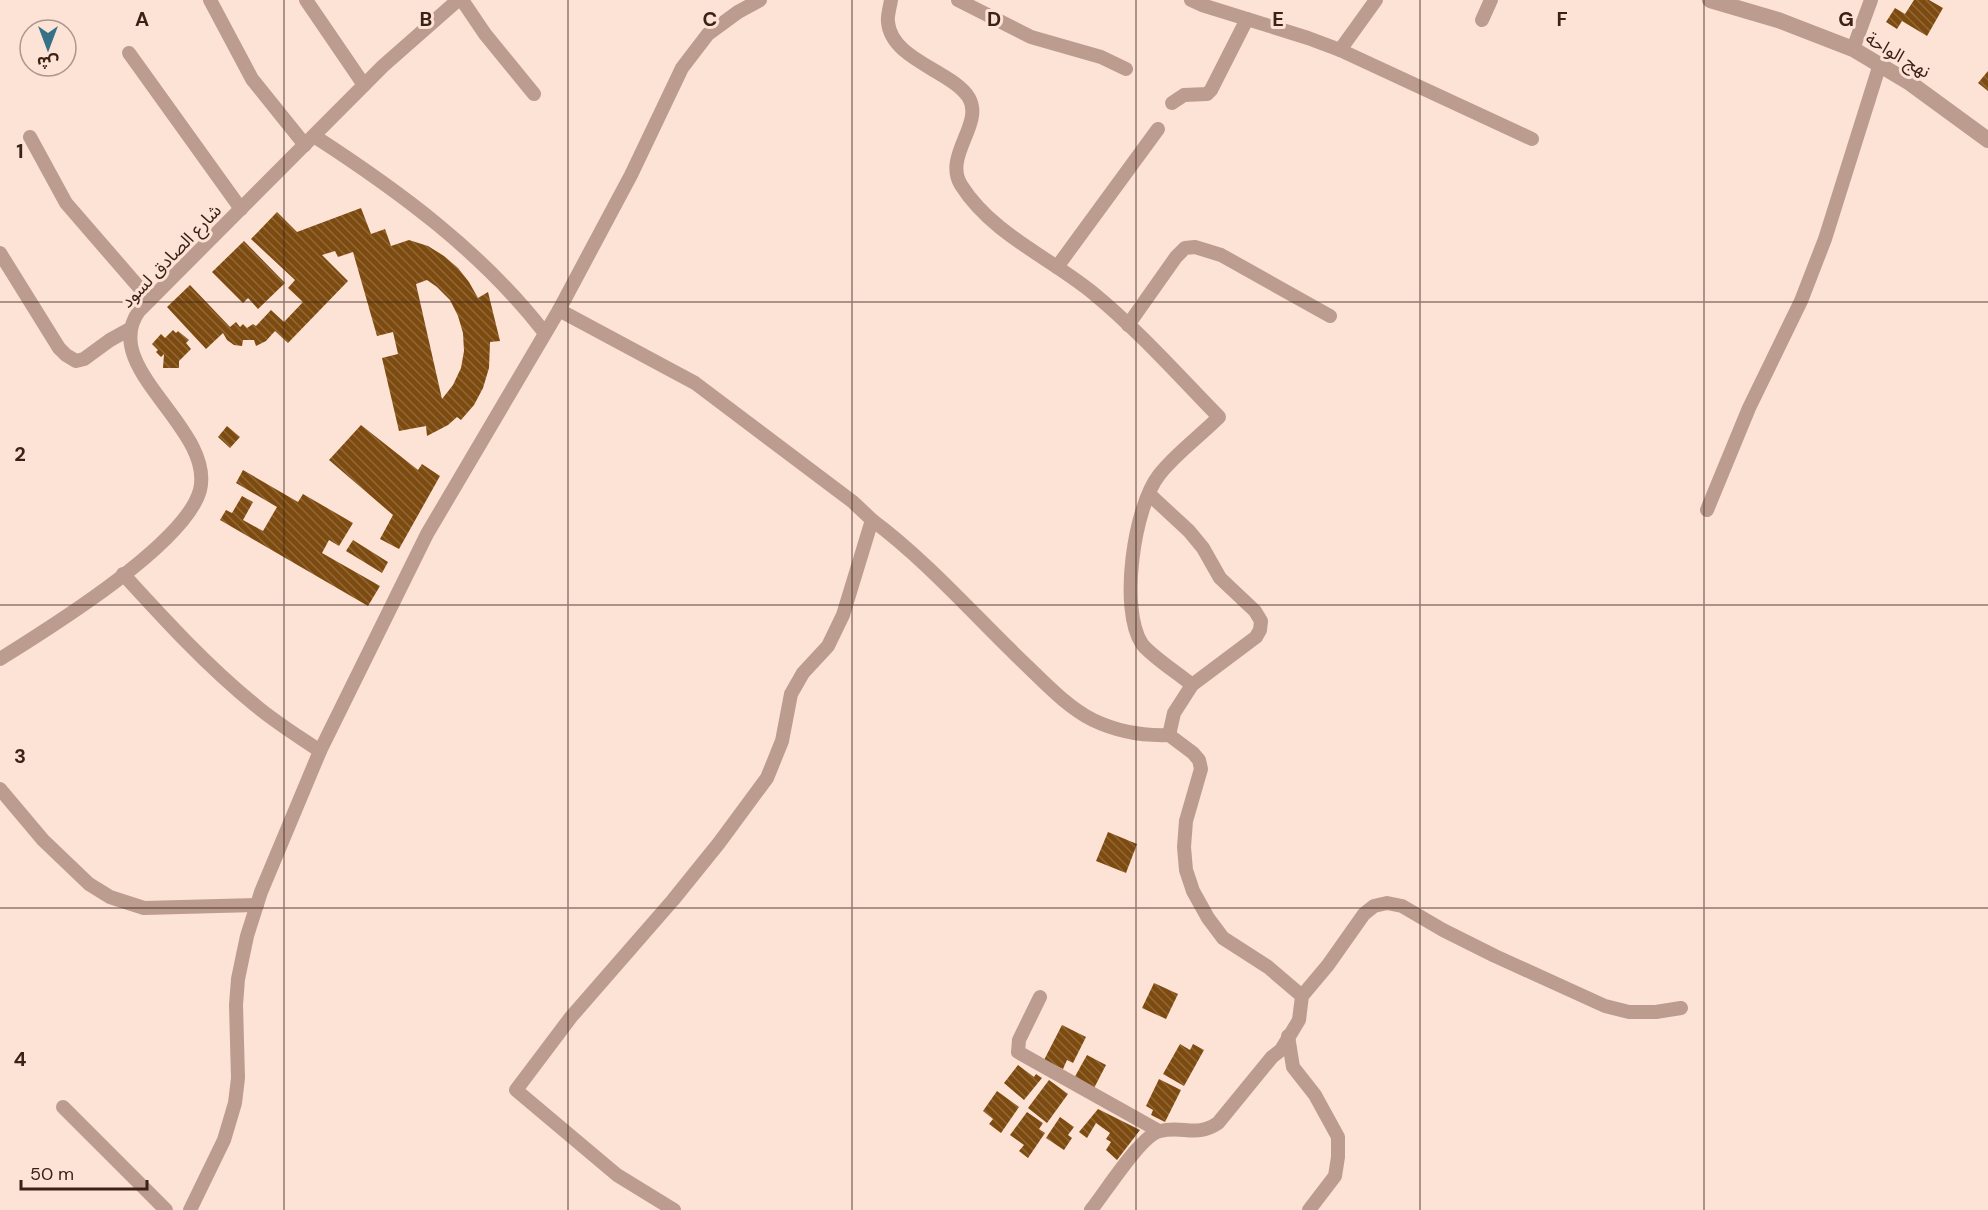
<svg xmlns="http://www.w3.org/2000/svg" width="1988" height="1210" font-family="'DM Sans','Noto Sans Arabic',sans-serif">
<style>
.building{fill:url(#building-back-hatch);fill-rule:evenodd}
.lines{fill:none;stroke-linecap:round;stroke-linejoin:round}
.minor{stroke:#bc9c8e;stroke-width:14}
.tertiary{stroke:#bc9c8e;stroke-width:16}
.grid{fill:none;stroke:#3b2217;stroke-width:1.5;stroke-opacity:0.55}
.labels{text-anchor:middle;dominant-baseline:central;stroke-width:6;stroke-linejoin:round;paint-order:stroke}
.street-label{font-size:18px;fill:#3b2217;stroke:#fde2d6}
.grid-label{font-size:20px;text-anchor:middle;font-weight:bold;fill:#3b2217;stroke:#fde2d6;stroke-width:6;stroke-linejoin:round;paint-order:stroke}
</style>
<defs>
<pattern id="building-back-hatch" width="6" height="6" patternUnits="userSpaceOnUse" patternTransform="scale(1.5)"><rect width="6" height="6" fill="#7d4b0f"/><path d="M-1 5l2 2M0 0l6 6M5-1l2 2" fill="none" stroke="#8f683a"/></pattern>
</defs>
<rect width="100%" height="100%" fill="#fde2d6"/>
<g class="building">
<path d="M1914,0h15l14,8 -16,28 -25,-15 -5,8 -11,-7 9,-14 10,6z"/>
<path d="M1988,71v20l-10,-8z"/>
<path d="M361,208l10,26 14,-5 6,17 18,-6 19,6 16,10 14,12 11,14 9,16 10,-6 12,49 -10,1 -1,26 -6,20 -9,17 -13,15 -4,-3 -9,8 -21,11 -1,-10 -27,5 -17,-73 16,-4 -5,-22 -16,4 -24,-84 -15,5 -3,-6 -13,4 26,26 -60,62 -13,-12 -9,10 -10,5 -2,-6h-11l-1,6 -8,-1 -7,-5 -4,-7 -17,16 -39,-42 23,-22 40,42 6,-5 4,5 3,-3 4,4 6,-4 3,2 15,-16 13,12 19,-20 -15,-14 7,-8 -44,-41 26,-27 20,20zM427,280l10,7 13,13 8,16 5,17 1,18 -3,17 -8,17 -11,14 -26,-115z"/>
<path d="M244,241l41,42 -27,26 -10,-11 -5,5 -31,-31z"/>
<path d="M173,330l3,3 2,-2 11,9 -3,3 5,6 -12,12v7h-16l1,-14 -3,3 -5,-5 2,-2 -6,-6 9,-10 4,4z"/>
<path d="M361,425l57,45 4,-6 18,12 -41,73 -19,-10 13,-24 -64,-55z"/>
<path d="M227,426l13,11 -10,11 -12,-11z"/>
<path d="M243,470l55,32 5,-8 50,29 -14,23 -10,-6 -7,13 58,33 -12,20 -148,-86 6,-10 6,3 10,-17 11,6 -10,18 20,11 14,-24 -41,-24z"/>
<path d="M353,540l35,22 -6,11 -36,-22z"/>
<path d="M1108,832l29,12 -11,29 -30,-12z"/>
<path d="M1154,983l24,11 -12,25 -24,-11z"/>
<path d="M1062,1025l24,12 -13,26 -6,-3 -4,9 -19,-9z"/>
<path d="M1180,1044l10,6 3,-6 11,6 -20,36 -21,-12z"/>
<path d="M1087,1055l19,10 -13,25 -20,-10z"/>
<path d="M1018,1065l16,12 2,-3 6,4 -18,22 -20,-17z"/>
<path d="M1159,1079l22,11 -16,32 -14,-7 2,-5 -7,-4z"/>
<path d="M1049,1080l19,14 -21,29 -19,-15z"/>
<path d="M997,1091l22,16 -18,26 -12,-9 4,-5 -10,-8z"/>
<path d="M1098,1109l42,21 -23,30 -11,-10 5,-8 -5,-3 4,-6 -14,-10 -9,15 -8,-6z"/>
<path d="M1027,1112l16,11 -4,6 6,4 -17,25 -9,-7 5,-6 -14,-10z"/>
<path d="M1060,1117l14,10 -6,8 4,3 -8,12 -18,-12z"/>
</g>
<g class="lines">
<g class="minor">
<path d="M210,0l42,79 53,66"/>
<path d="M306,0l58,85"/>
<path d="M462,0l23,34 49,60"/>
<path d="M891,0c-1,7 -4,16 -3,22 3,38 65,49 81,76 15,26 -26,58 -8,87 31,49 88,72 132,108 46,38 85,82 126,124 -19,19 -45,38 -60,58 -25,32 -40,134 -17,169 9,12 37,30 50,41"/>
<path d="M958,0l73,37 70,20 25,12"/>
<path d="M1191,0l11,5 106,33 32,12 192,89"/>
<path d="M1482,20l9,-20"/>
<path d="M1853,49l18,-49"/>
<path d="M1340,50l36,-50"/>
<path d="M129,53l112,156"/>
<path d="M1172,103l12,-8 23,-1 4,-4 36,-71"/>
<path d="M314,136c85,55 168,116 230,196"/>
<path d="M30,137l36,66 84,97"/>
<path d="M0,253l59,95 7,7 10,6 8,-2 26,-19 20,-11"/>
<path d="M1057,267l101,-138"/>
<path d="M559,310l136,73 158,119 19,18 -29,95 -15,31 -25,27 -12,21 -9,47 -15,37 -48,65 -46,57 -102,117 -55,73 101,85 57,35"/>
<path d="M1128,325l48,-68 9,-9 10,-1 26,8 109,61"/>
<path d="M1149,494l40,37 14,17 17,30 35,33 6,10 -1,9 -4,7 -64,48 -18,28 -5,22 24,18 6,7 2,9 -15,52 -2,26 2,23 7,21 15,27 15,20 45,29 34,29"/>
<path d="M1707,510l42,-102 52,-107 24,-62 55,-175"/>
<path d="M872,520c55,41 101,94 151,142 21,20 44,45 70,58 25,12 49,16 76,15"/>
<path d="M123,574c42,46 84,92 132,131 20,17 43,31 65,46"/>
<path d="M0,659c48,-30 186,-115 200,-169 15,-62 -102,-122 -61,-179l244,-245 75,-66"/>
<path d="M0,789l43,51 46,44 21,13 34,11 113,-3"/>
<path d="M1040,997l-21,43 -1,12 141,79"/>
<path d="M1288,1036l5,31 22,28 23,42v20l-3,19 -26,34"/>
<path d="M63,1107l103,103"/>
<path d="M190,1210l34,-70 11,-37 3,-25 -2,-73 2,-26 9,-43 14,-44 59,-141 107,-217 132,-224 72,-135 51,-107 26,-34 30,-22 22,-12"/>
<path d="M1091,1210c14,-17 50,-75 69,-79 23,-6 36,7 58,-8l54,-66 9,-7 18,-30 3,-24 26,-31 36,-51 10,-8 13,-3 15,3 41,24 52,26 110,50 24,6h27l25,-4"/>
</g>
<path class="tertiary" d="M1710,0l68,20 75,29 57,34 78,57"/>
</g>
<path class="grid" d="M284,0v1210M568,0v1210M852,0v1210M1136,0v1210M1420,0v1210M1704,0v1210M0,302h1988M0,605h1988M0,908h1988"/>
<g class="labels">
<g class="street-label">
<text transform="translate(1898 55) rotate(31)">نهج الواحة</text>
<text transform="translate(171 256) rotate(-46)">شارع الصادق لسود</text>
</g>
</g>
<g class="grid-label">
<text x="142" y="26">A</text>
<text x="426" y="26">B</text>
<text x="710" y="26">C</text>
<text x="994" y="26">D</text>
<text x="1278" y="26">E</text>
<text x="1562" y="26">F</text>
<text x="1846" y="26">G</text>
<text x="20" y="158">1</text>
<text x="20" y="461">2</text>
<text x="20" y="763">3</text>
<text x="20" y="1066">4</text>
</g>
<g transform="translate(48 48) rotate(180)"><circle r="28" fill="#fde2d6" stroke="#af958a" stroke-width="1.5"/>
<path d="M0-4.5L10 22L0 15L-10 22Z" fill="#357288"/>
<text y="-9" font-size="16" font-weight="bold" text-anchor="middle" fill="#3b2217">ش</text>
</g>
<path d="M21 1180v9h126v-9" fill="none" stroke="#3b2217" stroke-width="3"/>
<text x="30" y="1180" font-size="18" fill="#3b2217" stroke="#fde2d6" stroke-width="4.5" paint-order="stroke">50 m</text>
</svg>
